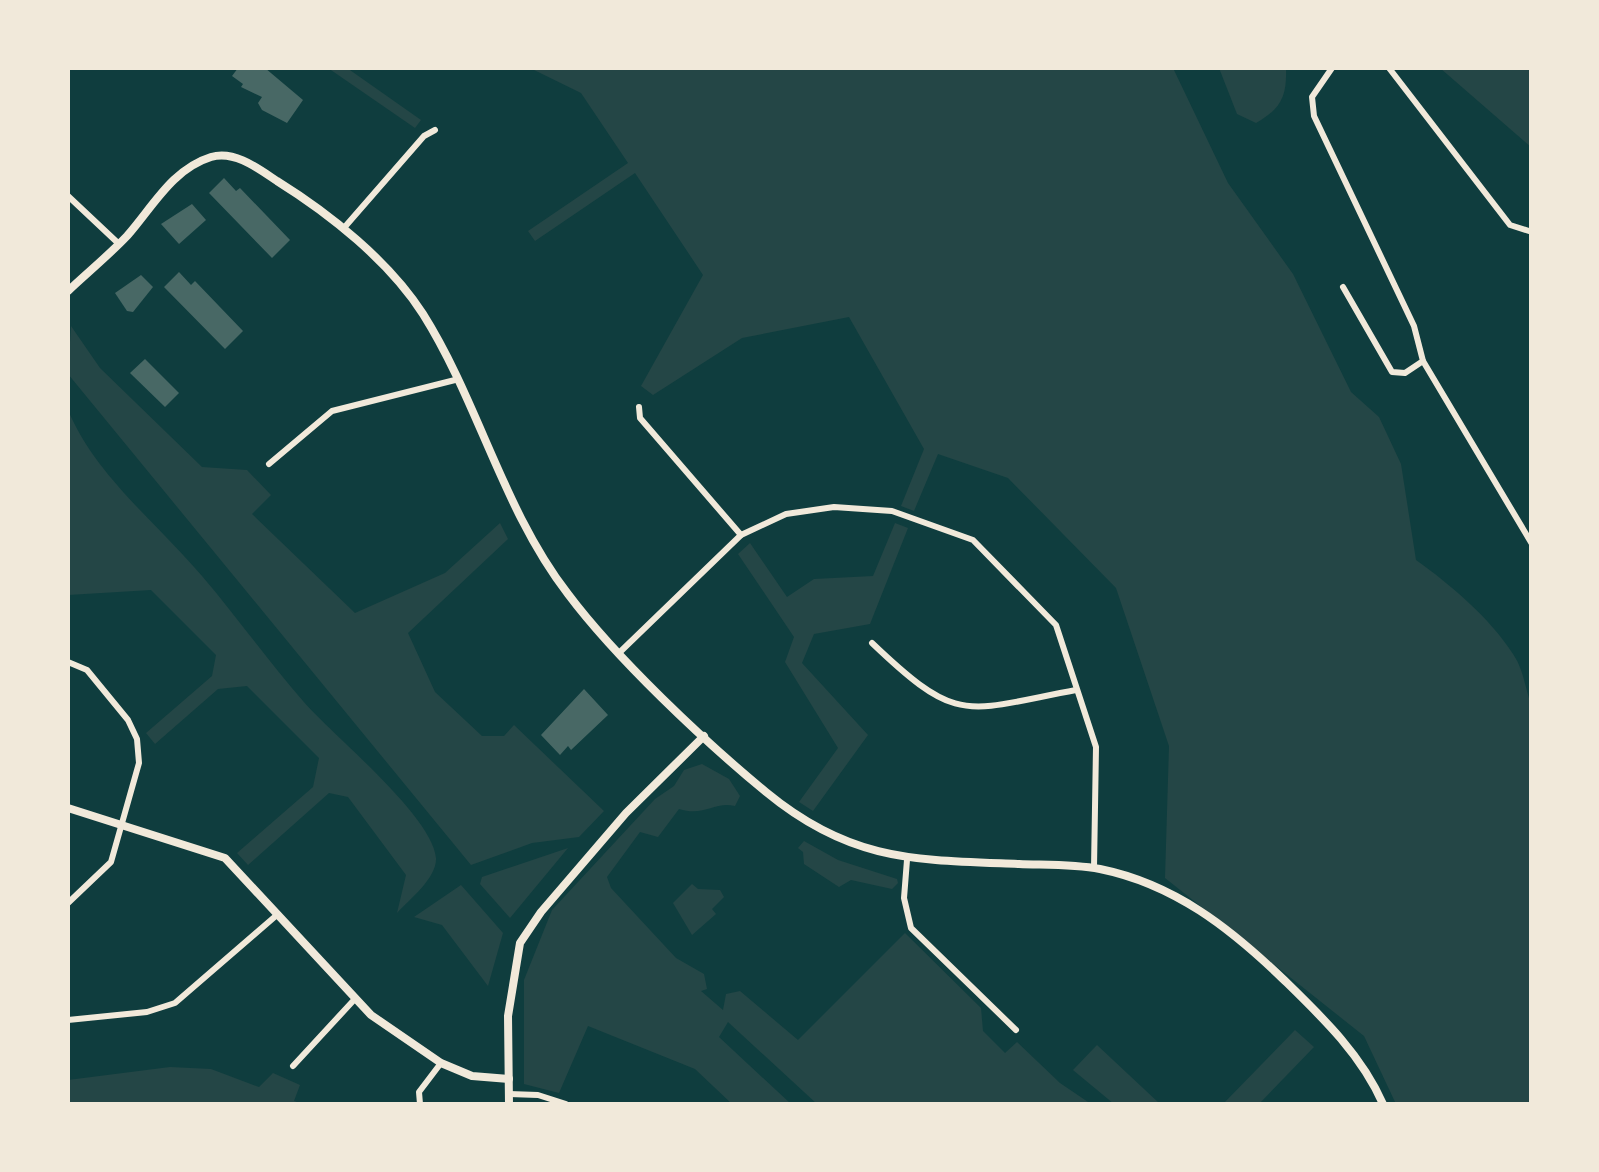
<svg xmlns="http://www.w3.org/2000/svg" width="1599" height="1172" font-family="Figtree,sans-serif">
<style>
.green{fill:#244646}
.building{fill:#486865}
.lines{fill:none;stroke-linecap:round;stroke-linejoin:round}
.minor{stroke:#f1e9da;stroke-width:6}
.tertiary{stroke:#f1e9da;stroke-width:8}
</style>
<rect width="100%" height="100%" fill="#0f3d3e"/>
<g class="green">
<path d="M328,68h19l74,52 -6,8z"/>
<path d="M530,68h643l55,115 65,91 58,118 28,25 22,47 15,96c35,25 74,58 97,94 11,16 12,35 19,53l-1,397h-135l-32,-68 -199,-158 4,-132 -53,-158 -108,-110 -70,-24 -24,57 -13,-5 23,-57 -75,-132 -107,21 -89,57 -12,-9 62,-111 -68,-102 -100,68 -7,-10 100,-68 -47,-70z"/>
<path d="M1219,68h67c1,28 -5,41 -30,55l-19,-9z"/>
<path d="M1440,68h91v79z"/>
<path d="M71,326l29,42 102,99 45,3 24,25 -19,19 103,99 90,-40 55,-50 8,16 -100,94 27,59 47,44h22l10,-11 90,86 -25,26 -47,6 -61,22 -403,-491z"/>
<path d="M68,410c27,65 89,113 134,166 35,41 66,85 101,125 28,33 129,114 133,157 1,20 -26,41 -39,55l9,-38 -58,-78 -19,-4 -81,72 -11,-12 76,-66 6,-29 -72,-72 -29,3 -63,55 -9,-11 66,-57 4,-21 -65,-65 -83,5z"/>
<path d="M895,523l13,5 -38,96 -56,10 -12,29 66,72 -55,76 -14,-9 39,-54 -53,-86 9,-25 -56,-83 12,-11 37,54 27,-18 59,-3z"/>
<path d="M702,764l27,15 11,17 -5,10c-21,-5 -30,11 -56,3l-21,28 -18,-5 -33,45 4,11 65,70 28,16 3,15 -6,2 22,19 3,-16 14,-3 58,49 107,-107 76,75 2,23 22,22 12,-11 43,41 31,21h-274l-89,-82 -9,15 72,67h-59l-37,-35 -107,-43 -29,67 -35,-9v-104l28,-70 103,-111 19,-13 10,-16z"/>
<path d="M804,841l34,19 59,19 1,4 -6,6 -41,-9 -12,7 -35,-23 -1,-12 -5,-4z"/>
<path d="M568,848l-58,70 -30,-34 2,-7z"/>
<path d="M692,884l6,5 22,1 4,7 -12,12 4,5 -24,21 -19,-32z"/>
<path d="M461,885l42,48 -15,53 -46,-61 -28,-8z"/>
<path d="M1295,1030l19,17 -55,57h-36z"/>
<path d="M1097,1045l63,59h-46l-41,-34z"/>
<path d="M170,1067l41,2 48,18 14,-14 27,12 -6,16 9,3h-235v-24z"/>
</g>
<g class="building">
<path d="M238,68h27l38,32 -16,23 -25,-13 -4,-7 4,-6 -21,-10 2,-3 -11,-8z"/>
<path d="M224,178l12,13 4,-3 50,52 -18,18 -63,-65z"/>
<path d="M192,204l14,16 -27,24 -18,-20z"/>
<path d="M179,272l12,13 4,-4 48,50 -18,18 -61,-62z"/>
<path d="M141,275l12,12 -20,25 -6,-1 -12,-18z"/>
<path d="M145,359l34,34 -14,14 -35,-34z"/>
<path d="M584,689l24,26 -37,35 -3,-4 -8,9 -19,-20z"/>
</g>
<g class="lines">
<g class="minor">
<path d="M1332,68l-20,29 2,19 100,210 9,35 -18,12 -13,-1 -49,-85"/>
<path d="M1389,68l121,157 22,7"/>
<path d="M68,196l51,48"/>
<path d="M343,229l81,-93 11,-6"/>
<path d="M1423,361l109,183"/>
<path d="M639,407l1,11 101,117"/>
<path d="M269,464l63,-53 123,-31"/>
<path d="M872,643c87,83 92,68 204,47"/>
<path d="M620,652l121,-117 45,-21 48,-7 58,4 81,29 83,85 40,122 -2,121"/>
<path d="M68,662l19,8 41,50 9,19 2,24 -28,99 -43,41"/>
<path d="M907,860l-3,38 7,30 105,102"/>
<path d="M68,1020l79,-8 28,-9 103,-89"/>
<path d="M293,1066l60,-65"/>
<path d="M509,1094l29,1 28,9"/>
<path d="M420,1104l-1,-12 22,-29"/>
</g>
<g class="tertiary">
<path d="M68,291c19,-18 41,-36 59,-55 25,-28 45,-67 84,-79 24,-7 48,12 66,24 53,33 112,80 146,133 56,89 80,196 145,280 48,64 136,147 198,198 85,70 149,68 253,72 27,1 55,0 81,5 74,15 130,59 183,110 39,38 78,75 100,125"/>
<path d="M68,808l157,50 146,157 70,48 31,13 37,3"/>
<path d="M509,1104l-1,-88 12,-73 21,-31 85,-99 78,-77"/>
</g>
</g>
<rect width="1599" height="1172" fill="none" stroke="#f1e9da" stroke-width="140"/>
</svg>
